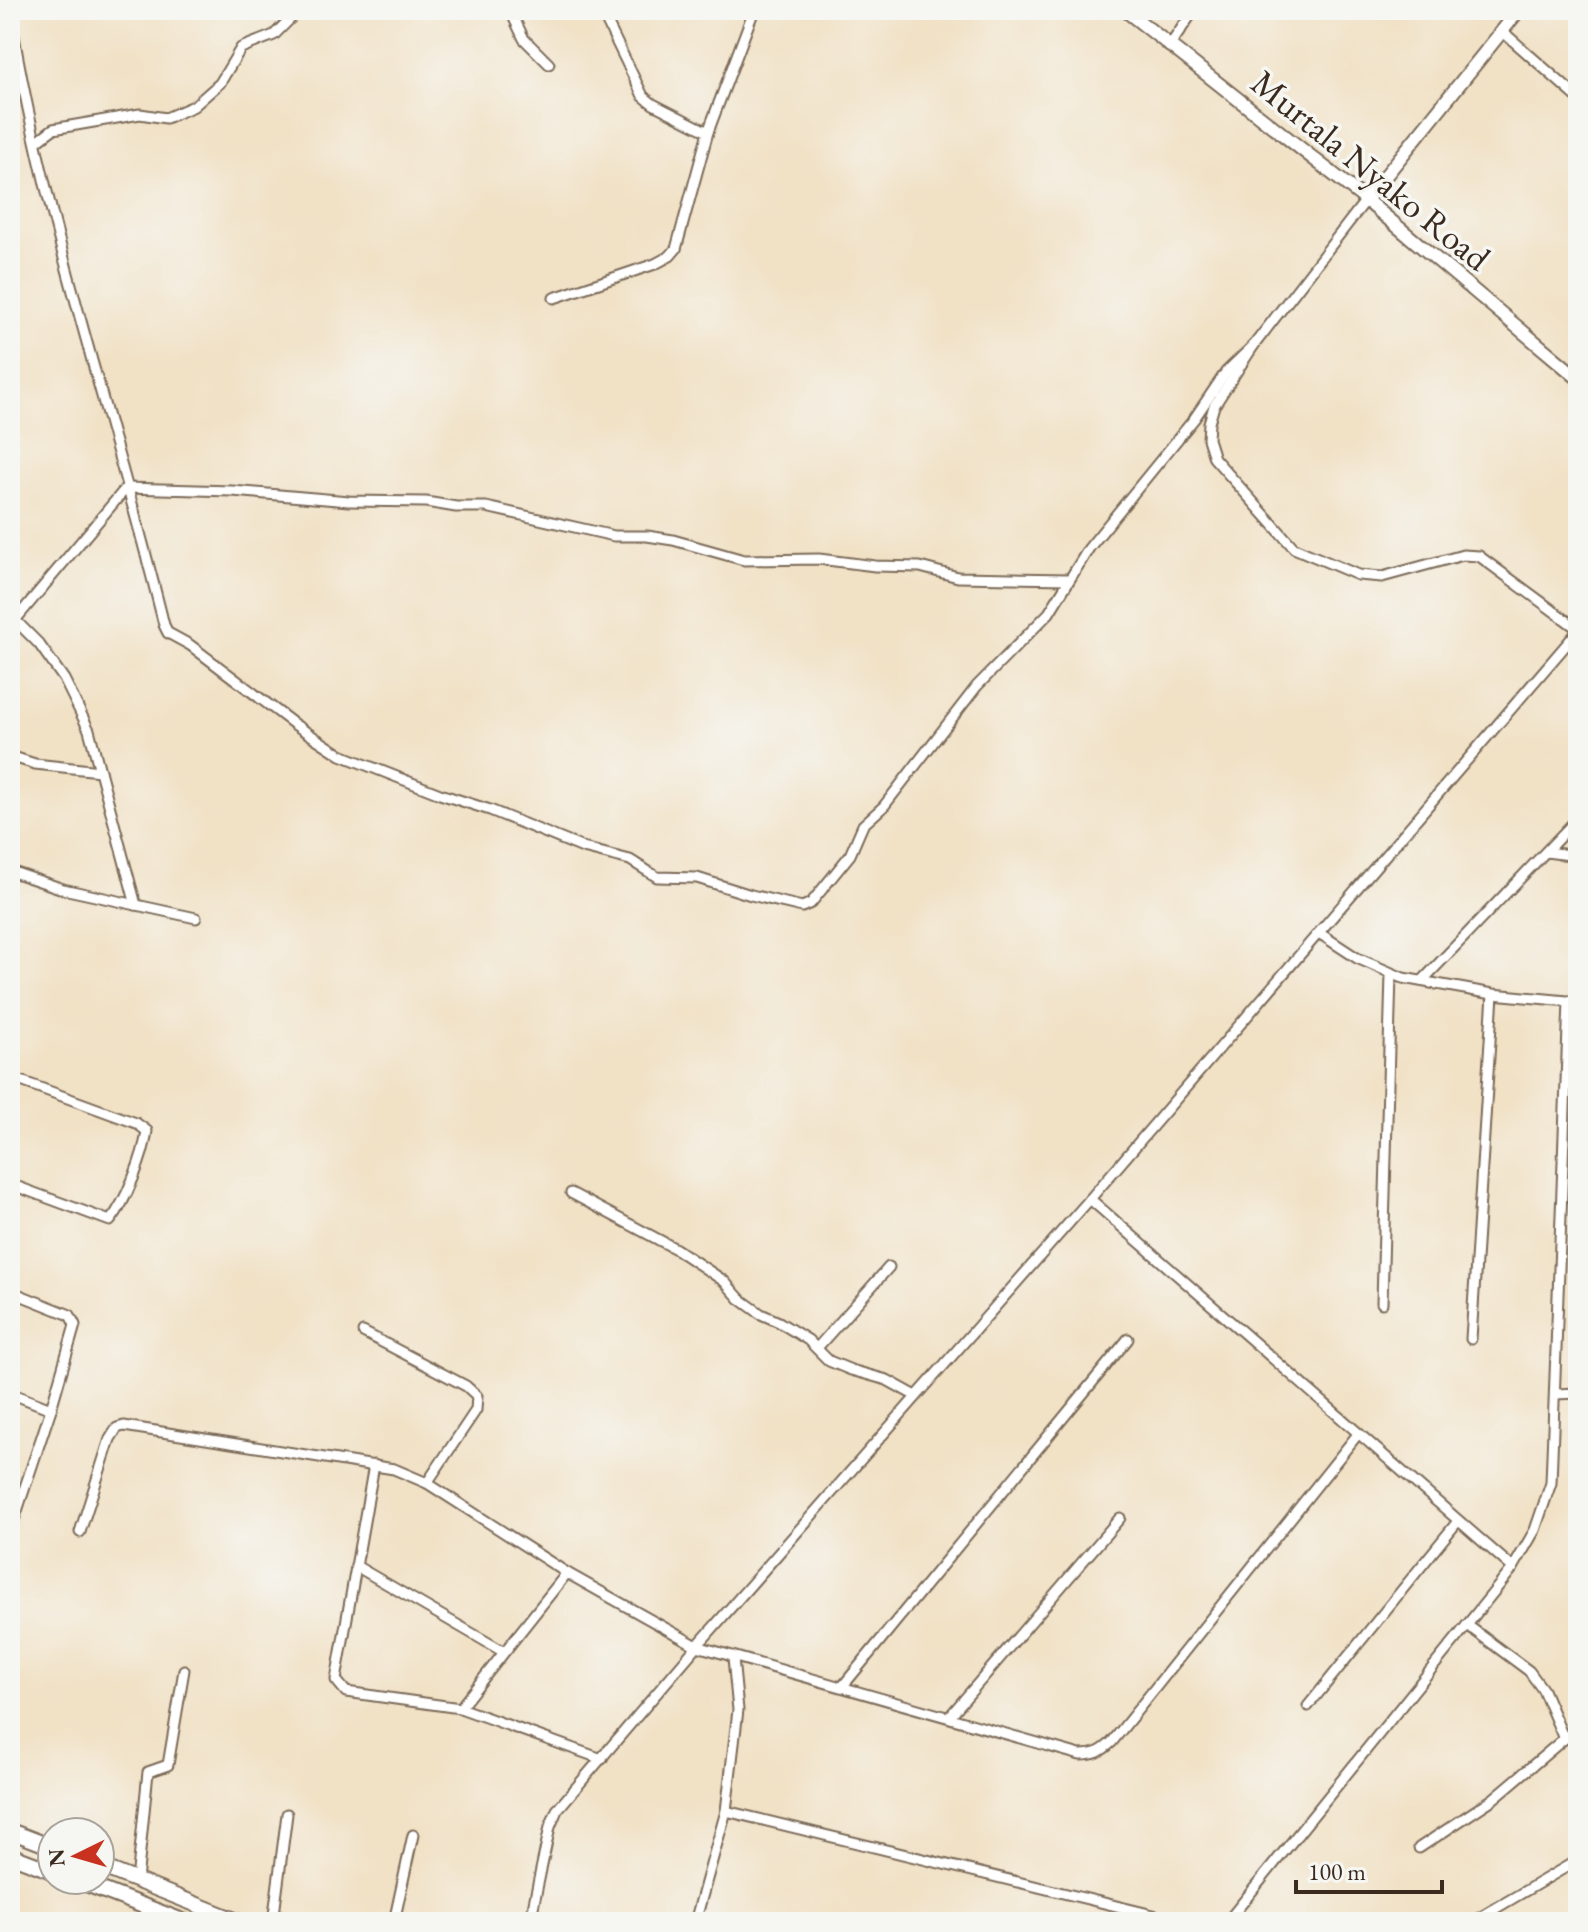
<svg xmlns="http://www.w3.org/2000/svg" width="1588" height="1932" font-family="'EB Garamond',serif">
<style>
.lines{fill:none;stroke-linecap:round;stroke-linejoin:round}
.street-casing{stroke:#7b6a58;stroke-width:13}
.secondary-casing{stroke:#7b6a58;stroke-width:16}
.primary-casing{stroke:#7b6a58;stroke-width:18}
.street{stroke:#fff;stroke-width:9}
.secondary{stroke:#fff;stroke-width:12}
.primary{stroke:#fff;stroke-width:14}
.labels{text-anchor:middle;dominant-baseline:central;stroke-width:7;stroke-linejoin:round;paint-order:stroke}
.street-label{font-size:36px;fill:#3b2a1e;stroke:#f6f6f2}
</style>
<rect width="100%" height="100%" fill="#f6f6f2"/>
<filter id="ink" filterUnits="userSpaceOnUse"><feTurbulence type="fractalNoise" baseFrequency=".0125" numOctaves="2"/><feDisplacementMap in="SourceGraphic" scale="16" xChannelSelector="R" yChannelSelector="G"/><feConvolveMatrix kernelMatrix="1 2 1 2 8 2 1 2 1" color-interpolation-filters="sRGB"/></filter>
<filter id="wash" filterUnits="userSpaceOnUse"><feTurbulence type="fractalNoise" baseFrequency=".006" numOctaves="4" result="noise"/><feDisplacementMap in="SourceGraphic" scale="32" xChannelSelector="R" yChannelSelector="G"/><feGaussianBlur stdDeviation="1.8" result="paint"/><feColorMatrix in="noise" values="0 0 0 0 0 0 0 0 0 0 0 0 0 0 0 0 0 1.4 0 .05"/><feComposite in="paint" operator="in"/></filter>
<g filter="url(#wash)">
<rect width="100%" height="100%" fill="#f1e1c5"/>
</g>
<g filter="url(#ink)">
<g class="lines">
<defs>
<g id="street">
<path d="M510,10l14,29 25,25"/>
<path d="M601,10l42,86 10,8 55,28"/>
<path d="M10,12c33,208 104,409 154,613l4,8 22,12 104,79 47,31 99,39 50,16 93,38 47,12 27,17 40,1 54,17 51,12 9,-4 39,-48 13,-30 21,-19 93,-120 72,-73 40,-65 105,-129 32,-47 28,-27"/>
<path d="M1502,31l76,67"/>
<path d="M1169,47l25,-37"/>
<path d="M36,142l17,-13 87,-15 26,4 28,-12 26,-23 21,-35 33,-13 25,-25"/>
<path d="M1366,200l-112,145 -40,61 -5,17 -1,16 6,19 80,90 64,27 24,2 81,-22 16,1 99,73"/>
<path d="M554,298l101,-34 15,-8 6,-7 32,-117 46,-122"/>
<path d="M10,615l29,29 25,35 25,51 47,175"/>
<path d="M16,619l110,-131 106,3 117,10 77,1 30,5h30l128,29h33l26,4 71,20 75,-1 56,7 45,1 38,10 111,2"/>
<path d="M10,756l25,8 65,7"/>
<path d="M1546,852l32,4"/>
<path d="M10,871l53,18 133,29"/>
<path d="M1319,933l38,25 46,20 90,16 85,8"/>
<path d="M1422,981l156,-163"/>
<path d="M10,1077l126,46 11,8c-3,24 -21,71 -37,90l-100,-37"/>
<path d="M571,1193l105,56 48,32 16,18 21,15 18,8 29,18 21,21 22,9 36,10 29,16"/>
<path d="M1090,1199l423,369"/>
<path d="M10,1291l60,24 5,10 -24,84 -41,123"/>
<path d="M1382,1303l9,-329"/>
<path d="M363,1332l103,54 11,10 -1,14 -49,73"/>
<path d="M1471,1339l22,-345"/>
<path d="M817,1348l72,-81"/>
<path d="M10,1393l41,16"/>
<path d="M1555,1394l23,-1"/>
<path d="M374,1465l-38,215 10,12 114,16 142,51"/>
<path d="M80,1532l30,-93 7,-11 7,-2 270,43 33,14 140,90 130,73 383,109c15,0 21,-3 32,-13l246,-308"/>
<path d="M356,1566l148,86"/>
<path d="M1467,1625l62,46 14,19 21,49"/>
<path d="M842,1687l286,-348"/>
<path d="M1308,1706l150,-185"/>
<path d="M460,1708l107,-135"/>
<path d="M950,1716l170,-198"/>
<path d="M726,1811l456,111"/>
<path d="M1419,1848l74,-49 85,-72"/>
<path d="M137,1881l11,-109 20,-7 16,-95"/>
<path d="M1474,1921l104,-61"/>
<path d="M273,1922l14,-108"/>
<path d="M394,1922l19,-87"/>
<path d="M530,1922l20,-95 7,-17 140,-164 393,-447 488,-568"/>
<path d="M695,1922l31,-111 12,-101 -5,-52"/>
<path d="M1227,1922l286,-354 22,-38 16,-47 18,-482"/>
</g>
<g id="secondary">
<path d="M1125,10l241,190 212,178"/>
<path d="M1366,200l153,-190"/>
</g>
<g id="primary">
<path d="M10,1831l42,16"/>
<path d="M10,1855l42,16"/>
<path d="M100,1866l140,56"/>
<path d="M76,1880l109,42"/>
</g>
</defs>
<use href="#street" class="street-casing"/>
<use href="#secondary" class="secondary-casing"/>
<use href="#primary" class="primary-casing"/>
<use href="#street" class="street"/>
<use href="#secondary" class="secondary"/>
<use href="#primary" class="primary"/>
</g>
</g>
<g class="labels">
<g class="street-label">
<text transform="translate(1371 170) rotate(39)">Murtala Nyako Road</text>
</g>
</g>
<rect width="1588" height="1932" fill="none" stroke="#f6f6f2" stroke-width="40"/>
<g transform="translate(76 1856) rotate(265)"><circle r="38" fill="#f6f6f2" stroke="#aba49d" stroke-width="2"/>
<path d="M0-6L14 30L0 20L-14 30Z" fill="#c8321e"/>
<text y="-12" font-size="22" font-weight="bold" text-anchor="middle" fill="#3b2a1e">N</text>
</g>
<path d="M1296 1880v12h146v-12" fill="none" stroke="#3b2a1e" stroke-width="4"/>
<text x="1308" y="1880" font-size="24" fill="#3b2a1e" stroke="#f6f6f2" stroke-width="6" paint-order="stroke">100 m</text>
</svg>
